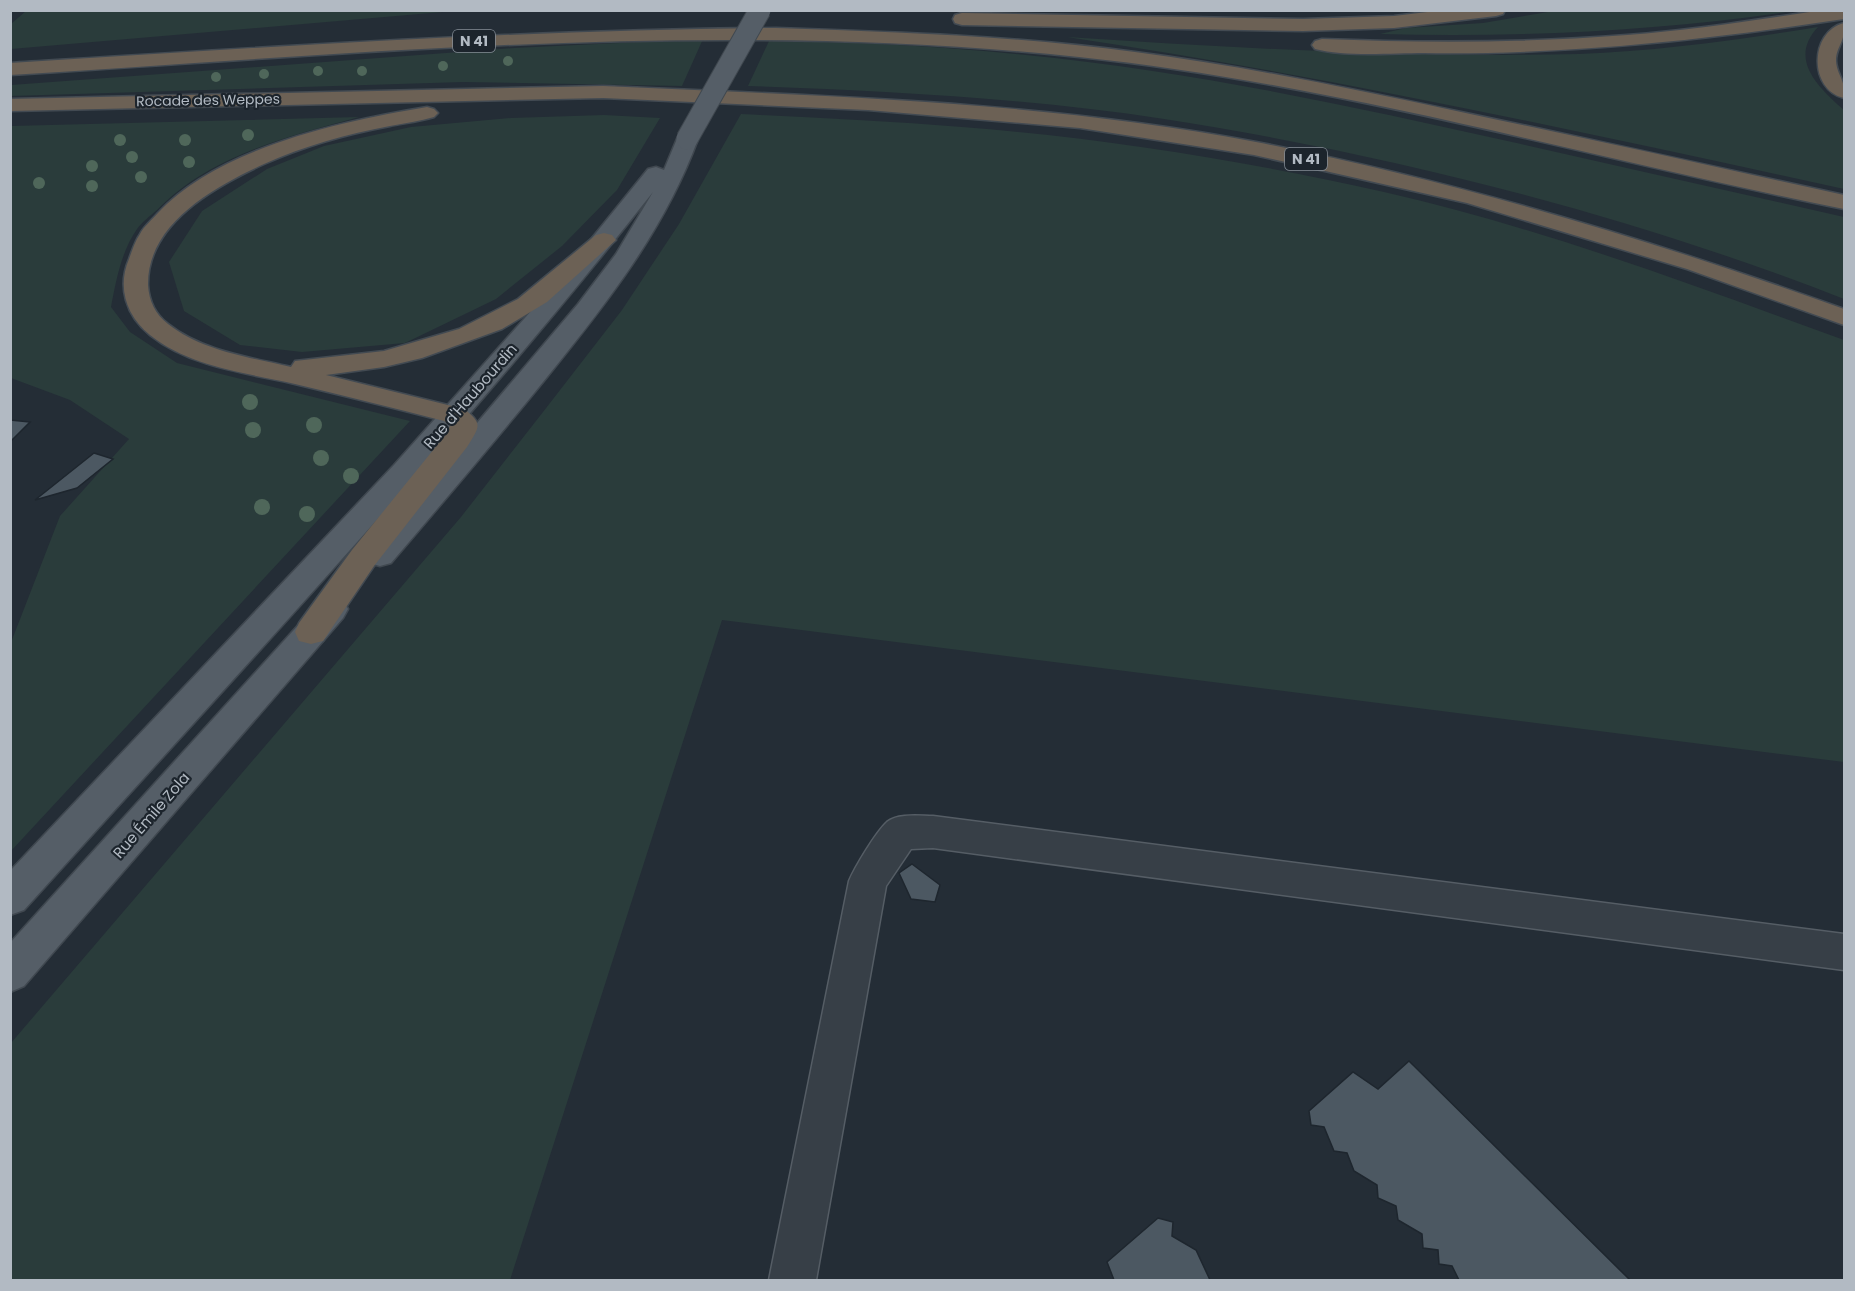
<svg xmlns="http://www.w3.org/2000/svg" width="1855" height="1291" font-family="Poppins,sans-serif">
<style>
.green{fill:#2a3c3b}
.building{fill:#4c5862;stroke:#1e262e;stroke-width:1.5}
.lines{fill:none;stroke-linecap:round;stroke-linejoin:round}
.minor-casing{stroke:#555d65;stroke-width:3}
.major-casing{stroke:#404850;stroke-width:3}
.highway-casing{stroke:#424a52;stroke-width:3}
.minor{fill:#373f47;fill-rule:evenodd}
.major{fill:#555e67;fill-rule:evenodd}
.highway{fill:#6c6155;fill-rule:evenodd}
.major-bridge-casing{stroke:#404850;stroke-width:23;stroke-linecap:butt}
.major-bridge{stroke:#555e67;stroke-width:21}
.tree{fill:#4f675a}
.labels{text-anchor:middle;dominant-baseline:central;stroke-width:4.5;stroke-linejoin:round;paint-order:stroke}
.shield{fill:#1c242c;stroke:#858d96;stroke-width:1.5}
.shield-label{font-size:14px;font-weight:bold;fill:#b2bac3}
.far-street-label{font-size:14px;fill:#b2bac3;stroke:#1c242c}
.street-label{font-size:15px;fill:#b2bac3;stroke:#1c242c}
</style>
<rect width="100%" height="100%" fill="#242d36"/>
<g class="green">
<path d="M26,11v-1l428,1 -443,38v-25z"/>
<path d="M1554,11v-1l239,1c-133,20 -279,27 -413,23l26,-6 77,-5z"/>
<path d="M1818,27c-30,32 0,60 26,83v79c-257,-56 -516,-113 -777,-152 171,11 341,21 512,17 80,-3 160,-14 239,-27z"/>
<path d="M703,39l-21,47 -219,-4 -452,14v-11l503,-37z"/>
<path d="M769,41c86,1 171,5 257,14 164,16 326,51 486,87 111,25 222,50 332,75v82c-214,-84 -454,-145 -680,-180 -138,-21 -278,-28 -416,-33z"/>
<path d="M741,114c74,4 148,7 221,13 142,11 284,34 422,65 158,36 309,93 460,148v422l-1122,-142 -212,660h-499v-237l450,-526 82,-105 79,-102 57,-86z"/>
<path d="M604,115l56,3 -43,72 -55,56 -66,53 -91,44 -103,9 -62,-7 -56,-34 -15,-49 33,-51 65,-42 57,-23 87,-19 100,-9z"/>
<path d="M359,117c-72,20 -148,38 -202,93 -7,6 -15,12 -20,19 -16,23 -21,52 -26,78l19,25 47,31 233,58 -399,430 -1,-206 50,-129 69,-77 -59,-39 -59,-22v-252z"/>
</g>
<g class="building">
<path d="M10,420l20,2 -20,20z"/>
<path d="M94,453l19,6 -36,29 -42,12z"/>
<path d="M912,864l28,21 -5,17 -24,-3 -12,-26z"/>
<path d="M1409,1061l221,219h-171l-7,-14 -13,-2 -1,-14 -15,-2 -1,-14 -24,-14 -2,-14 -18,-8 -1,-13 -23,-14 -7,-18 -13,-2 -10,-24 -13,-2 -2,-14 44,-39 25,17z"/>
<path d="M1158,1218l15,4 -1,14 24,14 14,30h-96l-7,-18z"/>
</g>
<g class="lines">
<defs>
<path id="minor" d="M933,816l911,118v36l-911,-122 -22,1 -25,37 -70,394h-47l80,-399c6,-14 27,-49 38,-59 11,-9 33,-6 46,-6z"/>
<g id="major">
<path d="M687,133l8,1 3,5c-33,90 -91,164 -151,238 -51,63 -103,124 -156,186l-11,3 -11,-3 -4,-8 213,-251 38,-50 37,-62c-197,250 -416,482 -629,718l-14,5v-44l384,-406 155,-174 99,-122 8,-2 8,3 15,-36z"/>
<path d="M332,597l11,3 5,9 -5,9 -319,368 -14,6v-49l311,-343z"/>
</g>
<g id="highway">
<path d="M1444,10h61l-2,4 -7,2 -102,12 -91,3 -341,-6 -7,-2 -2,-4 2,-4 7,-2 341,6 91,-3z"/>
<path d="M1822,10h22v9c-139,21 -278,36 -420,34 -32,0 -79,4 -109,-4l-3,-4 3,-4 7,-2c102,4 204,4 305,-4 65,-5 130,-15 195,-25z"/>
<path d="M1844,23c2,19 -8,23 -8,38 1,15 10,18 8,37 -35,-8 -35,-66 0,-75z"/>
<path d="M776,28c120,4 240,8 359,24 109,14 218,37 326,60 128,27 256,55 383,83v14c-254,-51 -506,-125 -765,-152 -355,-38 -714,-4 -1069,18v-12c256,-16 511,-33 766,-35z"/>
<path d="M603,86c218,10 439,15 653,56 201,39 396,98 588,167v16l-157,-56 -220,-66 -213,-48 -174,-27 -212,-18 -265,-12 -593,13v-12z"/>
<path d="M427,107l7,2 4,4 -4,4c-14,4 -29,6 -44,9 -43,8 -86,20 -126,38 -48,22 -117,59 -116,121 1,16 7,29 20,39 34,27 81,33 123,43l4,-6 89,-10 75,-22 59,-30 78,-64 8,-2 8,2 4,5 -69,62 -45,27 -80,29 -38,9 -58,8 138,34c20,15 15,18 3,38l-93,119 -51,75 -12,3 -12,-3 -4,-9 4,-9 53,-73 95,-117 3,-7 -6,-5c-49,-13 -99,-25 -149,-37 -48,-11 -105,-17 -145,-49 -24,-19 -33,-48 -21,-76 3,-8 6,-18 11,-25 4,-8 12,-14 18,-21 60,-65 184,-92 269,-106z"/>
</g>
</defs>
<use href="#minor" class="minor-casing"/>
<use href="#major" class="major-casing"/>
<use href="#highway" class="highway-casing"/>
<use href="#minor" class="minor"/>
<use href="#major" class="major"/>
<use href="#highway" class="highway"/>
<defs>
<path id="major-bridge" d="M687,139l73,-129"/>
</defs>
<use href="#major-bridge" class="major-bridge-casing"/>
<use href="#major-bridge" class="major-bridge"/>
</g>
<g class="tree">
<circle cx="508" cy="61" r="5"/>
<circle cx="443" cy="66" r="5"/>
<circle cx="318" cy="71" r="5"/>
<circle cx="362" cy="71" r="5"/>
<circle cx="264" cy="74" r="5"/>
<circle cx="216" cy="77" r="5"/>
<circle cx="248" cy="135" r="6"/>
<circle cx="120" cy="140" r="6"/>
<circle cx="185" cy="140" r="6"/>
<circle cx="132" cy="157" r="6"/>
<circle cx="189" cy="162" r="6"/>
<circle cx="92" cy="166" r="6"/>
<circle cx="141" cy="177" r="6"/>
<circle cx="39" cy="183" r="6"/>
<circle cx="92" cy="186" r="6"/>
<circle cx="250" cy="402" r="8"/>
<circle cx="314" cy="425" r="8"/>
<circle cx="253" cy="430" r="8"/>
<circle cx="321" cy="458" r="8"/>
<circle cx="351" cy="476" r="8"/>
<circle cx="262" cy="507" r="8"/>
<circle cx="307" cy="514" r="8"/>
</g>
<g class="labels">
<g class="shield">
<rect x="453" y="30" width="42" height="22" rx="4.5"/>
<rect x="1285" y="148" width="42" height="22" rx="4.5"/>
</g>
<g class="shield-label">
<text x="474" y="41">N 41</text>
<text x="1306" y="159">N 41</text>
</g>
<g class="far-street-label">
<text transform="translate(208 100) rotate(-1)">Rocade des Weppes</text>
</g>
<g class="street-label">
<text transform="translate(470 396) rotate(-49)">Rue d'Haubourdin</text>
<text transform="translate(151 815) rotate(-49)">Rue Émile Zola</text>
</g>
</g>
<rect width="1855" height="1291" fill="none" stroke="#b2bac3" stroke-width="24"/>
</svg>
